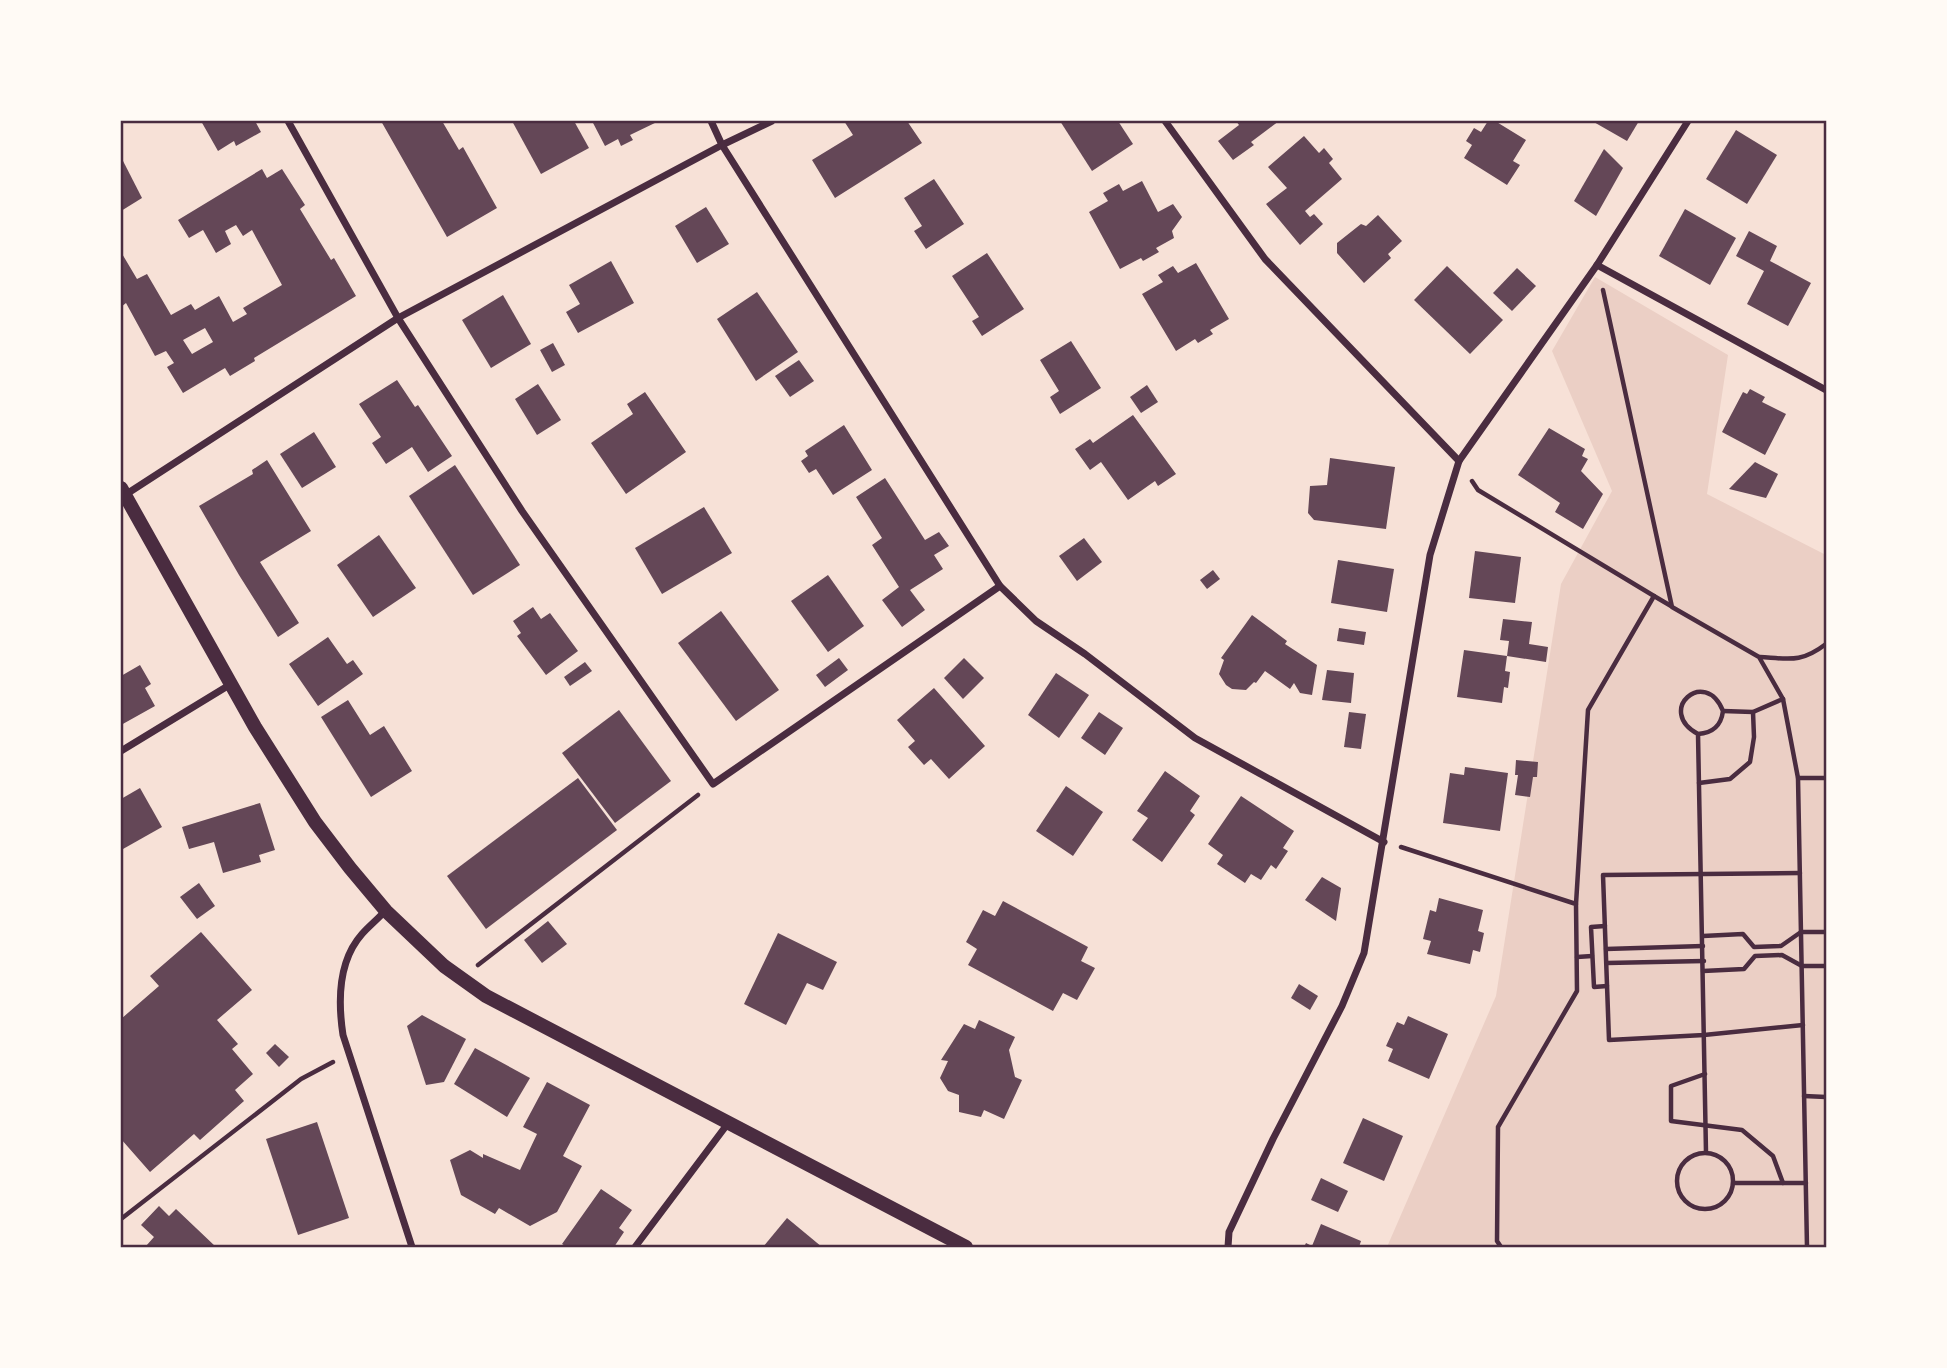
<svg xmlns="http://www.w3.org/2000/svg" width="1947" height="1368" font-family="'Titillium Web',sans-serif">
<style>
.green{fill:#ebcfc5}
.building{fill:#644757;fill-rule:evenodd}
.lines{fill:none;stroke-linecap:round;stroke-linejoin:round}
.path{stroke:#4a2c40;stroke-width:4.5}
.minor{stroke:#4a2c40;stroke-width:7}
.secondary{stroke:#4a2c40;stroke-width:14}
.neatline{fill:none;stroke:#4a2c40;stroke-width:2.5}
</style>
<rect width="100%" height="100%" fill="#f7e1d7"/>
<path class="green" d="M1595,277l133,78 -21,139 119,61v692h-439l109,-251 65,-412 51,-93 -60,-140z"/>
<g class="building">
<path d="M201,121h54l6,11 -25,14 -2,-5 -16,10z"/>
<path d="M381,121h61l17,29 4,-3 34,61 -50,29z"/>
<path d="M512,121h62l15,27 -48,26z"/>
<path d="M592,121h67l-29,14 3,5 -12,6 -3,-7 -13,7z"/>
<path d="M844,121h63l15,22 -87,55 -23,-38 41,-25z"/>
<path d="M1060,121h58l15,23 -41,27z"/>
<path d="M1236,121h43l-28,21 3,3 -21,15 -15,-19 21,-16z"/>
<path d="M1488,121h7l31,19 -13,21 7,4 -13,20 -43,-27 8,-13 -6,-4 8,-13 7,4z"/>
<path d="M1592,121h47l-12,20z"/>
<path d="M1736,130l41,25 -30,49 -41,-25z"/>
<path d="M1304,136l15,17 5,-5 9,11 -4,4 13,16 -37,32 5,6 4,-3 9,10 -23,21 -34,-41 21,-16 -19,-21z"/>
<path d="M1604,149l19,19 -27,48 -22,-15z"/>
<path d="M121,157l21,41 -21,13z"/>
<path d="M262,169l5,9 15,-9 23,36 -5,4 31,51 3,-2 22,38 -102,62 1,3 -25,15 -5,-8 -42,25 -16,-26 7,-4 -8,-12 -11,5 -29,-53 -5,4v-55l16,27 10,-5 24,41 20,-11 4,6 24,-14 14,26 14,-8 -4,-6 39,-23 -30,-55 -9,6 -7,-11 -11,6 6,13 -15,9 -13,-23 -14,8 -11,-18zM205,328l8,14 -21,12 -9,-14z"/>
<path d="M934,179l30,45 -38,25 -12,-18 8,-5 -18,-28z"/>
<path d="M1142,181l16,31 15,-8 9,13 -10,14 2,7 -18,10 3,4 -16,9 -2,-3 -21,11 -31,-57 19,-11 -5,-8 16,-9 4,7z"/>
<path d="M706,207l23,37 -32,19 -22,-37z"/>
<path d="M1685,209l51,29 -26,47 -51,-29z"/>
<path d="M1378,215l24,26 -14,13 3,4 -27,25 -27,-30v-10l24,-19 5,2z"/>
<path d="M1749,231l28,15 -7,15 41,22 -23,43 -41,-22 17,-33 -28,-15z"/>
<path d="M987,253l37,56 -42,27 -10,-15 7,-4 -27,-41z"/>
<path d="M611,261l23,42 -56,30 -12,-21 14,-8 -11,-19z"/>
<path d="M1196,263l33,56 -19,11 3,4 -15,9 -3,-4 -19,12 -34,-57 21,-12 -5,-7 15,-9 5,7z"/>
<path d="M1447,266l56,54 -33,34 -56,-54z"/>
<path d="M1517,268l19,18 -24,25 -19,-18z"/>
<path d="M757,292l41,60 -42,29 -39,-62z"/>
<path d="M503,295l28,49 -40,24 -29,-48z"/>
<path d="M1071,341l30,47 -41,26 -10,-17 9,-6 -19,-31z"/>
<path d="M553,343l12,22 -13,7 -12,-22z"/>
<path d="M799,360l15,21 -24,16 -15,-21z"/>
<path d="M397,380l18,27 3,-2 34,51 -24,16 -16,-25 -26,17 -14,-21 9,-6 -22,-33z"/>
<path d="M538,384l23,36 -24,15 -22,-36z"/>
<path d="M1147,385l11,17 -17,11 -11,-16z"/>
<path d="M1750,389l15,8 -3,5 24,12 -21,41 -43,-23 21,-40 4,2z"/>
<path d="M645,392l41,60 -60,42 -35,-51 42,-29 -6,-10z"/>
<path d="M1133,415l43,59 -18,12 -3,-5 -27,19 -27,-38 -11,8 -15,-21 15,-10 3,4z"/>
<path d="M844,425l28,45 -39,25 -17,-26 -7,4 -8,-12 7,-5 -3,-5z"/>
<path d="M1549,428l36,21 -3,7 6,3 -7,12 22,23 -20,35 -28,-17 5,-9 -42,-28z"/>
<path d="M314,432l22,35 -34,21 -22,-34z"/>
<path d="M1330,458l65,9 -9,62 -72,-9 -6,-7 2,-27 17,-1z"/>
<path d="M267,460l44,71 -51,31 39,61 -21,14 -39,-62 -40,-69 54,-32 -1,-4z"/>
<path d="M1755,462l23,12 -12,24 -37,-9z"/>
<path d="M455,465l65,100 -47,30 -64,-99z"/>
<path d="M885,478l40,62 14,-8 10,14 -15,9 9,14 -33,21 15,20 -23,17 -20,-27 17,-13 -27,-42 10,-7 -26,-41z"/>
<path d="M704,507l28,46 -70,41 -27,-46z"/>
<path d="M379,535l37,53 -43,29 -36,-52z"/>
<path d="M1084,538l18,24 -25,19 -18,-25z"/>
<path d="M1475,551l46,6 -6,46 -46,-5z"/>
<path d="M1338,560l56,9 -7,43 -56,-9z"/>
<path d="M1213,570l7,9 -13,10 -7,-9z"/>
<path d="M828,575l36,51 -36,26 -37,-51z"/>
<path d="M533,607l8,12 9,-6 28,38 -32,24 -29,-39 4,-3 -8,-12z"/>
<path d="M721,611l58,79 -43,31 -58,-78z"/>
<path d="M1252,615l35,26 -2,3 32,21 -5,30 -12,-2 -6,-10 -4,6 -25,-18 -9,12 -2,-1 -8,8 -14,-1 -6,-4 -7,-11 5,-14 -3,-2z"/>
<path d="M1503,619l29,3 -3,22 19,3 -2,15 -39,-6 -2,15 5,1 -2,16 -4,-1 -2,16 -45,-6 7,-47 43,6 2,-15 -9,-1z"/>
<path d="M1339,628l27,4 -2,13 -27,-4z"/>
<path d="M328,637l19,27 6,-4 10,14 -45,32 -29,-42z"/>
<path d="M839,658l9,12 -23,17 -9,-12z"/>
<path d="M964,658l20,20 -21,21 -19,-21z"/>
<path d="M585,662l7,9 -22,15 -6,-9z"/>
<path d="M140,665l11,19 -6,4 10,18 -34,19v-49z"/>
<path d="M1327,670l27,3 -3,30 -29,-3z"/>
<path d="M1056,673l33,22 -30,43 -31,-23z"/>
<path d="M934,688l51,58 -36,33 -18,-20 -7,6 -16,-18 7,-6 -18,-21z"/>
<path d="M348,700l22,35 14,-9 28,45 -41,26 -50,-80z"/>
<path d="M619,710l52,71 -56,42 -53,-70z"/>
<path d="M1099,712l24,16 -18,27 -24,-17z"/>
<path d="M1349,712l17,2 -5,35 -17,-2z"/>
<path d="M1516,760l22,2 -1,15h-4l-3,20 -15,-2 3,-20h-3z"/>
<path d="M1465,767l43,6 -8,58 -57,-8 7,-50 14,2z"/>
<path d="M1165,771l35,25 -10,15 5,4 -33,47 -30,-22 16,-22 -11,-7z"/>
<path d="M578,778l39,52 -131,99 -39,-53z"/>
<path d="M1066,786l37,26 -30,44 -37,-25z"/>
<path d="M140,788l22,39 -39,22 -2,-4v-46z"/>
<path d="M1241,796l53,35 -11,17 5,3 -12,18 -5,-4 -10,15 -10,-6 -6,9 -28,-19 6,-9 -15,-11z"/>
<path d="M260,803l15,47 -16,5 2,7 -38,11 -9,-31 -25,7 -7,-22z"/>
<path d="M1322,877l19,11 -5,33 -31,-21z"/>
<path d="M199,883l16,23 -18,13 -17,-22z"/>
<path d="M1439,898l44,12 -5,21 6,2 -4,19 -7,-2 -3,14 -43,-10 4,-13 -8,-2 7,-29 6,2z"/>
<path d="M1003,901l85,46 -7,14 14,7 -18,32 -14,-7 -10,18 -85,-46 9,-16 -11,-7 17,-32 12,6z"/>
<path d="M548,921l19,23 -25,19 -18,-23z"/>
<path d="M201,932l51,58 -35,30 21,24 -6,5 21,25 -18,16 9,11 -44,39 -6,-6 -44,38 -29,-33v-120l38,-33 -9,-10z"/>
<path d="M778,933l59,29 -14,28 -16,-7 -21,42 -42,-21z"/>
<path d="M1299,984l19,12 -8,14 -19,-12z"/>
<path d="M422,1015l44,24 -22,43 -18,3 -19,-59z"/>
<path d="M1408,1016l40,18 -19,45 -41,-18 5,-12 -7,-3 11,-24 7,3z"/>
<path d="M979,1020l36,17 -6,13 6,27 7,3 -18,39 -20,-9 -3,7 -22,-5v-17l-11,-4 -8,-13 8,-17 -7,-1 23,-36 11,5z"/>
<path d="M275,1044l14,13 -10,10 -13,-14z"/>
<path d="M475,1048l55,30 -23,39 -53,-33z"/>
<path d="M547,1082l43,23 -27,51 19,10 -25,46 -27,14 -31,-18 -4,6 -34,-19 -11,-35 20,-10 13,8v-4l37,16 17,-36 -14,-7z"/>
<path d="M1363,1118l40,18 -19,45 -41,-18z"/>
<path d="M317,1122l32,96 -51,17 -32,-96z"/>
<path d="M1321,1178l27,13 -10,21 -27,-12z"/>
<path d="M601,1189l31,21 -13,18 5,4 -10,15h-47l-5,-3z"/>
<path d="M159,1206l10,10 7,-7 40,38h-69l-1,-1 8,-9 -13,-12z"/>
<path d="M787,1218l35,29h-59z"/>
<path d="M1321,1224l40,17 -2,6h-55l2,-4 6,3z"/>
</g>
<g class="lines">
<g class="path">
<path d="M1603,290l69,317 87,50 24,42 15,79 9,469"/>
<path d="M1472,481l6,9 176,106"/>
<path d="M1760,657c30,2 41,6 66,-13"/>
<path d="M1723,711l30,1 30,-13"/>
<path d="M1698,734c-43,-23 7,-68 25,-23 -2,15 -10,22 -25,23l8,418"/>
<path d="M1798,778h28"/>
<path d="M1699,783l31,-4 20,-17 4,-25 -1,-25"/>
<path d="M1401,847l175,57 1,87 -79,136 -1,114 4,6"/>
<path d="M1800,873l-197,2 6,165 95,-5 99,-10"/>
<path d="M1576,904l12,-194 66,-114 17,10"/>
<path d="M1605,926l-14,1 3,60 13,-1"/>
<path d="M1703,936l40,-2 11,13 27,-1 20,-14h25"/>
<path d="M1606,949l97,-3"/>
<path d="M1577,957l15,-1"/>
<path d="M1607,963l97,-2"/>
<path d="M478,965l220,-170"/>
<path d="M1703,971l41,-2 11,-13 27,-1 20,11h24"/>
<path d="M1705,1074l-34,12v35l71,9 31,26 10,27"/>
<path d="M1804,1096l22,1"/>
<circle cx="1705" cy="1181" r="28"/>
<path d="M1734,1183h72"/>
<path d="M121,1219l180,-140 32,-17"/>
</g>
<g class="minor">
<path d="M288,121l110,197 124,193 191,273 287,-198"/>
<path d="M711,121l11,24 278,441 36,35 49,33 110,84 189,104"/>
<path d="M1165,121l100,138 194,202"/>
<path d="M1597,265l229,125"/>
<path d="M125,495l273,-177 324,-173 50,-24"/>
<path d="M121,751l110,-67"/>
<path d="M385,911c-7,8 -16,15 -23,23 -24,27 -24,68 -19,101l69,212"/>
<path d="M635,1247l94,-125"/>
<path d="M1228,1247l1,-15 44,-93 69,-133 22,-53 66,-398 29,-94 138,-196 91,-144"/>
</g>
<path class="secondary" d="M121,488l134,239 60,95 35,46 36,43 58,55 42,30 480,251"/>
</g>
<rect width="1947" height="1368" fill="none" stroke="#fffaf5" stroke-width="245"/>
<rect x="122" y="122" width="1703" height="1124" class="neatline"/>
</svg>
